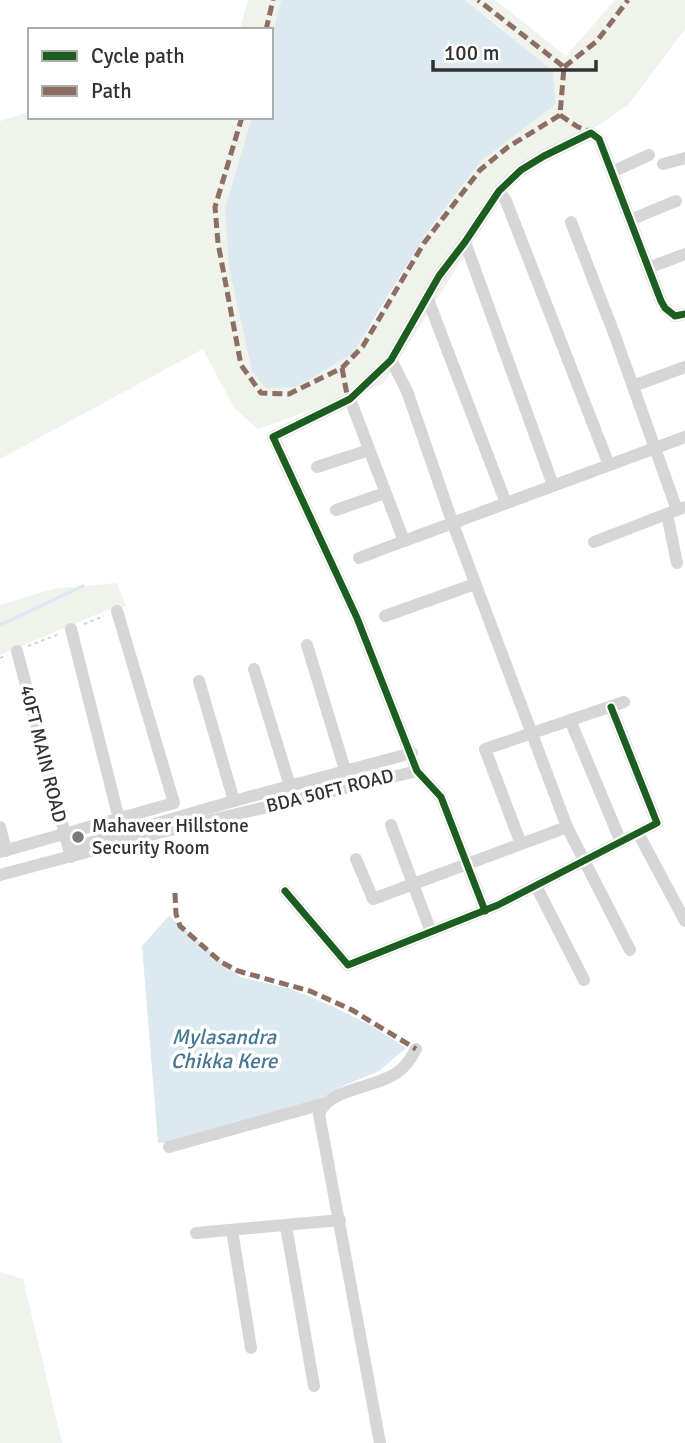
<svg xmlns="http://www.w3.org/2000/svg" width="685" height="1443" font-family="Signika,sans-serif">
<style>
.green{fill:#f0f2ec}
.water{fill:#dce9f0}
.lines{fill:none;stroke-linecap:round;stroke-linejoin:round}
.stream{stroke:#dce9f0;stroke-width:3.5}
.path{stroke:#d4d4d4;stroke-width:2;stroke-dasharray:3.5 3.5;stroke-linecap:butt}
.minor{stroke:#d6d6d6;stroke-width:12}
.quiet{stroke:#8d6e63;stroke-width:5;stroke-dasharray:10 5;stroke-linecap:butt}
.cycleway-casing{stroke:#fff;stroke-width:11}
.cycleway{stroke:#1b5e20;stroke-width:7}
.poi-dot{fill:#7a7a7a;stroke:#fff;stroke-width:2.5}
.labels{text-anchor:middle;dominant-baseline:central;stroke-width:7;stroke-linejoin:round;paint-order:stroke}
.street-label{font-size:19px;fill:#323232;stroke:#fff}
.poi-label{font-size:19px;fill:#323232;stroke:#fff;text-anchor:start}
.water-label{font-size:21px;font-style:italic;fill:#447790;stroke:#fff}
</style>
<rect width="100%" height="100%" fill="#fff"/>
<g class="green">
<path d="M248,0h33l-10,40v-10h-31z"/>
<path d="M465,0h30l71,56 49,-56h70v29l-57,76 -120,82 -125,197 -125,45 -24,-21 -31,-59 -203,110v-338l30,-9v5h222l-3,12 120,201 60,-101 52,-69 74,-55 -50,-74z"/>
<path d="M117,583l9,23 -21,5 -105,44v-50l53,-16z"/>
<path d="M0,1272l23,7 39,164h-62z"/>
</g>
<g class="water">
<path d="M281,0h184l88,71 2,34 -74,56 -52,68 -76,124 -57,34 -30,1 -14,-17 -23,-104 -4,-58 27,-92h19v-77z"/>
<path d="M169,916l71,61 51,12 41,17 40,20 34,22 -27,23 -36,15 -27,16 -124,39 -34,2 -16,-197z"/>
</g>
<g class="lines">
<path class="stream" d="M0,625l83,-39"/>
<g class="path">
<path d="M84,624l20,-8"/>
<path d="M28,646l31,-12"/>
<path d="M0,658l7,-3"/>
</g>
<g class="minor">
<path d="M663,164l22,-6"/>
<path d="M612,172l37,-17"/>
<path d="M499,191l7,10 103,264"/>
<path d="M630,220l46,-19"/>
<path d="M571,222l44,114 62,174 8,-3"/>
<path d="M465,242l88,243"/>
<path d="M648,268l37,-14"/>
<path d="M427,297l79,206"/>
<path d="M633,386l52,-19"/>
<path d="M350,399l54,142 281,-104"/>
<path d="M317,467l52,-17"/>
<path d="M336,510l49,-17"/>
<path d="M667,514l10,49"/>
<path d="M594,542l83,-32"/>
<path d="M359,558l45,-17"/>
<path d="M385,616l90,-32"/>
<path d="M71,629l48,190"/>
<path d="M307,645l38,125"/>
<path d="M17,651l54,206"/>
<path d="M254,669l36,117"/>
<path d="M199,681l35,120"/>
<path d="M570,720l51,122"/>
<path d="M391,825l40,107"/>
<path d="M0,827l6,24"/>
<path d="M567,827l63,123"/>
<path d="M638,833l47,88"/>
<path d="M521,844l-36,-95 139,-47"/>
<path d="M75,847l159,-46 178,-48"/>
<path d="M0,852l174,-49 -57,-192"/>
<path d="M356,859l17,40 194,-72 -114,-303 -46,-133 -16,-31"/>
<path d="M0,875l158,-42 259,-62"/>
<path d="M536,886l48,94"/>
<path d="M285,891l63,74 150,-60 159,-82 -46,-116"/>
<path d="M485,911l-44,-114 -24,-26 -60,-153 -84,-181 77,-38 41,-39 48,-84 26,-34 34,-51 22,-21 23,-14 47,-23 8,6 62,162 4,7 10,8 10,-2"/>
<path d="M169,1147l157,-44"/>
<path d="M286,1226l28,160"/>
<path d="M232,1230l19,118"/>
<path d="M196,1233l144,-13"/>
<path d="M380,1443l-61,-329c9,-25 55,-26 76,-40 10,-6 16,-15 21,-25"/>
</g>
<g class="quiet">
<path d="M266,30l7,-30"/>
<path d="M564,67l33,-26 31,-41"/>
<path d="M560,115l18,12 16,6"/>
<path d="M242,117l-27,90 3,36 23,122 20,28 28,1 53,-26 21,-22 61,-103 56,-73 28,-23 52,-32 4,-48 -86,-67"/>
<path d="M342,368l6,32"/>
<path d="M175,893l1,21 4,12 41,36 17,9 72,20 42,19 64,39"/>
</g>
<defs>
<g id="cycleway">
<path d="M285,891l63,74 150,-60 159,-82 -46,-116"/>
<path d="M485,911l-44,-114 -24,-26 -60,-153 -84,-181 77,-38 41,-39 48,-84 26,-34 34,-51 22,-21 23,-14 47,-23 8,6 62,162 4,7 10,8 10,-2"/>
</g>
</defs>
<use href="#cycleway" class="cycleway-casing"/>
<use href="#cycleway" class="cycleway"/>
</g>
<circle class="poi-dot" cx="78" cy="837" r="7"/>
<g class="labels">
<g class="street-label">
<text transform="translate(43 754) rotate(76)">40FT MAIN ROAD</text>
<text transform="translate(330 791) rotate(-14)">BDA 50FT ROAD</text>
</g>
<g class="poi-label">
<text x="92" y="826">Mahaveer Hillstone<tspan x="92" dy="22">Security Room</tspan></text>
</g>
<g class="water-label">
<text x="224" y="1037">Mylasandra<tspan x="224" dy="24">Chikka Kere</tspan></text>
</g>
</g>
<rect x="28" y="28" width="245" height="91" fill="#ffffff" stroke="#adadad" stroke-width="2"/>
<rect x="42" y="51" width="35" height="10" fill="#1b5e20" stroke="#adadad" stroke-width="2"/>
<text x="91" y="63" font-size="21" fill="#323232">Cycle path</text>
<rect x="42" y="86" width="35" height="10" fill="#8d6e63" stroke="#adadad" stroke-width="2"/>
<text x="91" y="98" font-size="21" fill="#323232">Path</text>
<path d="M433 60v10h163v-10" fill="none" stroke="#323232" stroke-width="3.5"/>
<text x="444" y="60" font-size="21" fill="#323232" stroke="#ffffff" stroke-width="5" paint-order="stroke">100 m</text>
</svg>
